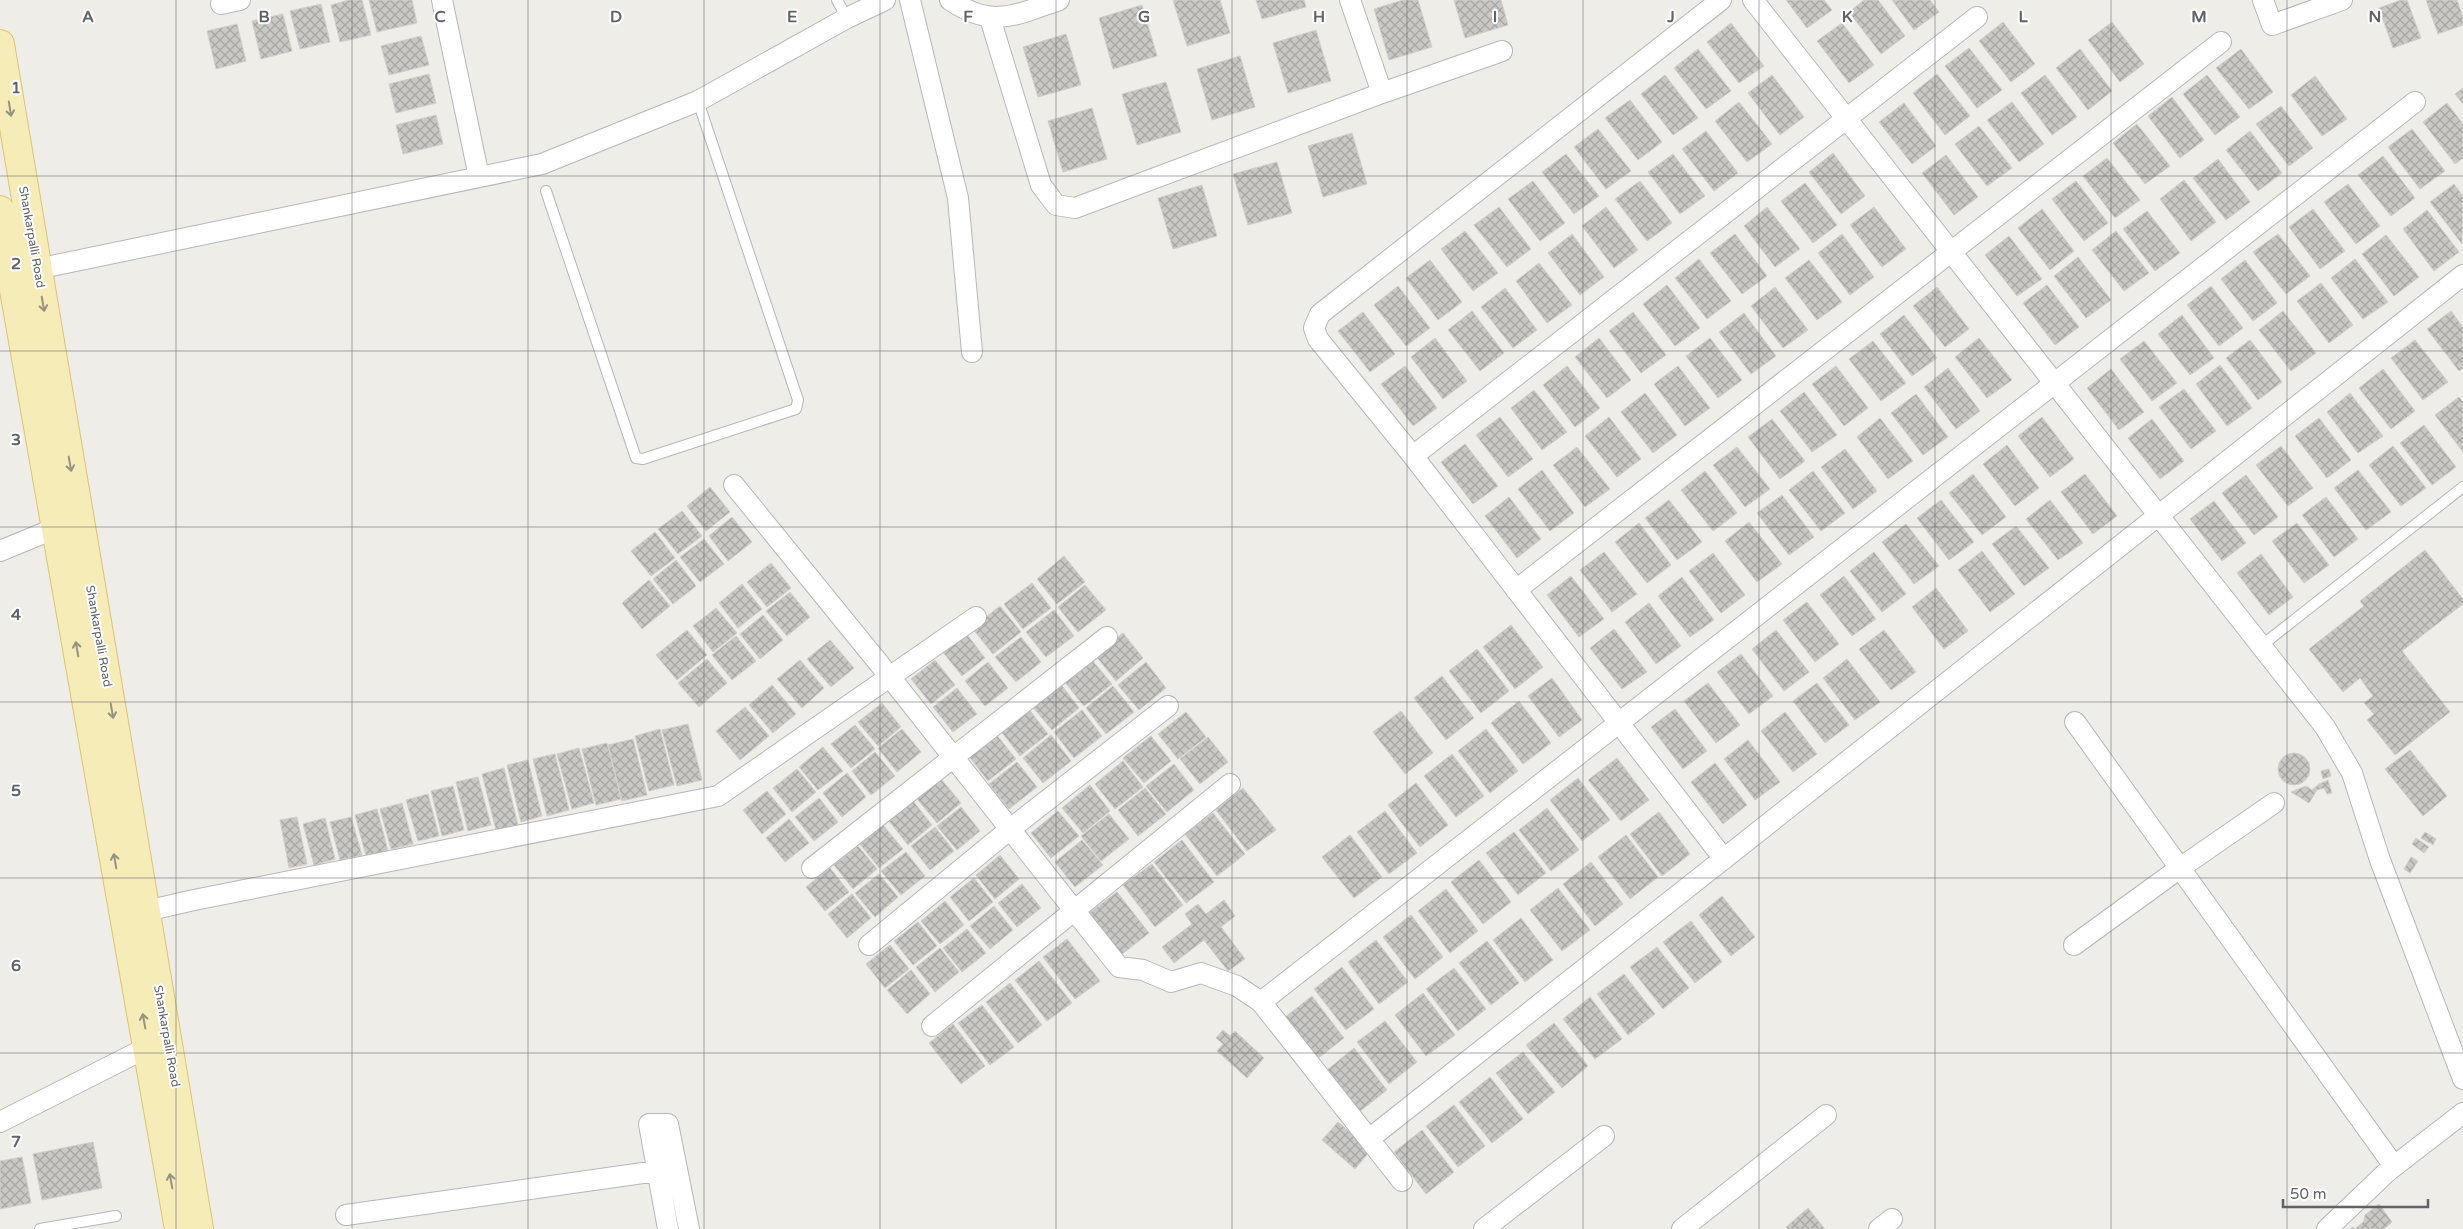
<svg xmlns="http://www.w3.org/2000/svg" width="2463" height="1229" font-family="'Varela Round',sans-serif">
<defs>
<pattern id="building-cross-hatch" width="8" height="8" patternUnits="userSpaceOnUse" patternTransform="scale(1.25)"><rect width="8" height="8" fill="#cac8c4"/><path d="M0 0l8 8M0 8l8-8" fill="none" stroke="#a7a6a3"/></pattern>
</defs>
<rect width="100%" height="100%" fill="#efede8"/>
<path fill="url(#building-cross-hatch)" stroke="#d3cfc7" d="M349,0H362L371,35L340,42L331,5Z
M369,0H412L417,23L377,32Z
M1173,0H1220L1230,33L1187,46Z
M1256,0H1304L1306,7L1262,19Z
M1403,0H1418L1432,47L1389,60L1374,9Z
M1454,0H1501L1508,25L1465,38Z
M1786,0H1824L1832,10L1807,28Z
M1864,0H1878L1905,36L1881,54L1849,12Z
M1892,0H1930L1939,12L1914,30Z
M2401,0H2407L2421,38L2393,48L2379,8Z
M2426,0H2457L2463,17V25L2438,34Z
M321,4L330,42L300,49L290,11Z
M1142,5L1157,56L1113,69L1099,18Z
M283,14L292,51L261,59L252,21Z
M2003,22L2035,64L2011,82L1979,41Z
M2112,22L2144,64L2120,82L2088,40Z
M1731,23L1764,66L1739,83L1707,42Z
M1842,23L1874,65L1849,83L1817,41Z
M237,24L246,61L216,69L207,31Z
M1316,30L1331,81L1288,93L1273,43Z
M1066,34L1081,85L1038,97L1023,47Z
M421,36L429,65L389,75L381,46Z
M1969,48L2002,90L1977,108L1945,66Z
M1698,49L1731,91L1706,109L1674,68Z
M2080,49L2112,91L2088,110L2056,68Z
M2241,49L2273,92L2249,109L2216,68Z
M1240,56L1255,107L1212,120L1197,69Z
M429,74L436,103L396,113L389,84Z
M1937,74L1970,116L1945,135L1913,93Z
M1665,75L1698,118L1673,135L1641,94Z
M1772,75L1804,117L1780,135L1748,93Z
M2045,75L2077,117L2052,135L2021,93Z
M2207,75L2240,117L2215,135L2183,94Z
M2315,76L2347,119L2322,136L2291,95Z
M1166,82L1181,132L1137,145L1122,94Z
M2463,88V104L2455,94Z
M2172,97L2204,140L2180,158L2148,116Z
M1630,100L1662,142L1638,160L1605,118Z
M1739,102L1772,144L1747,162L1715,121Z
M2012,102L2044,144L2019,162L1987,120Z
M1904,103L1936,146L1912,164L1879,122Z
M2447,103L2463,124V158L2455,164L2423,122Z
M2281,106L2313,148L2289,166L2256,124Z
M1092,108L1107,159L1063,172L1048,121Z
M436,115L443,144L403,154L396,125Z
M2137,124L2170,166L2145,184L2113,143Z
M1979,126L2012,168L1987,186L1955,144Z
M1598,129L1631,171L1606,189L1574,147Z
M2412,129L2445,171L2420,189L2388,147Z
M1706,131L1738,173L1714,191L1682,149Z
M2250,131L2282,173L2258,191L2226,150Z
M1352,133L1367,184L1323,197L1308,146Z
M1833,153L1865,196L1841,214L1809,172Z
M1566,154L1599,196L1574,214L1542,172Z
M1673,154L1705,196L1680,214L1648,172Z
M1946,155L1978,197L1954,215L1922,173Z
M2383,156L2415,198L2391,216L2358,175Z
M2107,158L2140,200L2115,218L2083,176Z
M2218,159L2250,202L2226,220L2193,178Z
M1277,162L1292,213L1248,225L1233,174Z
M2184,180L2216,222L2191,241L2160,199Z
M1533,181L1565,223L1540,241L1508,199Z
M1640,181L1672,223L1647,241L1615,199Z
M2076,181L2108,223L2084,241L2052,199Z
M1805,183L1837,225L1813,243L1781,201Z
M2348,184L2380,226L2356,244L2324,202Z
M2454,184L2463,196L2462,244L2430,202Z
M1202,185L1217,236L1173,249L1158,198Z
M1499,207L1531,249L1507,267L1474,225Z
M1606,207L1638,250L1614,268L1582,226Z
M1767,207L1800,249L1775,267L1744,226Z
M1874,207L1906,249L1882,267L1850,225Z
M2042,209L2074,251L2050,270L2018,228Z
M2313,209L2345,251L2320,269L2289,227Z
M2427,210L2459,252L2434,271L2403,229Z
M2147,211L2180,253L2155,271L2123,229Z
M1465,231L1498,273L1473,291L1441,249Z
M2116,231L2149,273L2124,291L2092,250Z
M1572,234L1604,277L1580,295L1548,253Z
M1735,234L1767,276L1742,294L1710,253Z
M1842,234L1874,277L1850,295L1818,253Z
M2278,234L2310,276L2286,294L2253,252Z
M2386,235L2419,277L2394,296L2362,254Z
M2009,236L2042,279L2017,296L1985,255Z
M2078,257L2111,300L2086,318L2054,276Z
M1699,259L1731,301L1707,319L1675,278Z
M2355,259L2388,302L2363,319L2331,278Z
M1430,260L1462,302L1438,320L1406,278Z
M1809,260L1842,302L1817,320L1785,278Z
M2245,260L2277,303L2253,321L2221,279Z
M1539,263L1572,305L1547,323L1516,281Z
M2321,283L2353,325L2329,343L2297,301Z
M1667,285L1700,328L1675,346L1643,304Z
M2047,285L2079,327L2055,345L2023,303Z
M1398,286L1430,328L1406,346L1374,305Z
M2211,286L2243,328L2219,346L2187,305Z
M1775,287L1808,330L1783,348L1751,306Z
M1937,287L1969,329L1945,347L1913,306Z
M1505,288L1537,330L1513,348L1481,307Z
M1472,311L1504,353L1480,371L1448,330Z
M2283,311L2316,353L2291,371L2259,330Z
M2451,311L2463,327V368L2459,371L2427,329Z
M1363,312L1395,354L1370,372L1338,331Z
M1633,312L1666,355L1641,373L1609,331Z
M1744,313L1776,356L1751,374L1719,332Z
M1904,315L1937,358L1912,376L1880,334Z
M2182,315L2214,358L2190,375L2158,334Z
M1435,338L1467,381L1443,399L1411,357Z
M1599,338L1631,380L1607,398L1575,357Z
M1710,338L1742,380L1718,398L1686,356Z
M1979,338L2012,380L1987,398L1955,357Z
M2250,340L2282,382L2258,400L2226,358Z
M2415,340L2448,382L2423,400L2391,358Z
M1873,341L1906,383L1881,401L1849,359Z
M2144,341L2177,383L2152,401L2120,359Z
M2220,365L2252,408L2227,426L2196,384Z
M1405,366L1437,408L1413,426L1381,384Z
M1567,366L1600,408L1575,427L1543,385Z
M1678,366L1710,408L1685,426L1654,384Z
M1836,366L1868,408L1844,426L1812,384Z
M1948,368L1980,411L1956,429L1924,387Z
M2111,369L2144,412L2119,430L2087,388Z
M2383,369L2415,411L2391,429L2359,388Z
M2184,389L2216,431L2191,449L2159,407Z
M1534,390L1567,432L1542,450L1511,408Z
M1804,392L1837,435L1812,452L1780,411Z
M1645,393L1677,435L1653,453L1621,412Z
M2350,393L2383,436L2358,453L2327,412Z
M1916,394L1948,437L1923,455L1891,413Z
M2459,397L2463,402V452L2435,415Z
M1500,417L1533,459L1508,477L1476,435Z
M1609,417L1641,459L1617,477L1585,436Z
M2042,417L2074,459L2050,477L2018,436Z
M1880,418L1913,461L1888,479L1857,437Z
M2319,418L2351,460L2327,478L2295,436Z
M1772,419L1805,461L1780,479L1748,437Z
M2152,419L2184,461L2160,479L2128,438Z
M2424,425L2456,467L2432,485L2400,443Z
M1465,444L1498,486L1473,504L1441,462Z
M2007,445L2039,488L2015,506L1983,464Z
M2281,446L2313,488L2288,506L2256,465Z
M2393,446L2426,488L2401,506L2369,465Z
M1577,447L1610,489L1585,507L1553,465Z
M1737,447L1770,489L1745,507L1713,465Z
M1845,449L1877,491L1853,509L1821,467Z
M1542,470L1574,513L1550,531L1518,489Z
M2358,470L2391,512L2366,530L2334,488Z
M1705,471L1737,513L1713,531L1681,490Z
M1813,471L1845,513L1821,531L1789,490Z
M1973,474L2006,517L1982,535L1949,493Z
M2085,474L2117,516L2093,534L2061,492Z
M2246,475L2278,517L2254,535L2222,493Z
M710,487L730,512L706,531L687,506Z
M1782,495L1814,537L1789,555L1757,513Z
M1509,497L1541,539L1517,558L1485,516Z
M2326,497L2358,539L2334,557L2302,515Z
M1669,500L1702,542L1677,560L1645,518Z
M1941,500L1974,542L1949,560L1917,518Z
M2050,500L2083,543L2058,560L2026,519Z
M2214,501L2246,543L2222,561L2190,519Z
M682,511L702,536L678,554L658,529Z
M732,517L752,542L728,561L709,536Z
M1749,522L1782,564L1757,582L1725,541Z
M1639,523L1671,565L1647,583L1615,542Z
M2297,523L2329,565L2304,583L2272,541Z
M1906,524L1939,566L1914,584L1882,542Z
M2016,526L2049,568L2024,586L1992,544Z
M655,532L675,558L651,576L631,551Z
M704,539L724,564L700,582L680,557Z
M2425,550L2463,599V604L2402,651L2450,712L2395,755L2367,720L2374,714L2364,703L2373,696L2360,678L2343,692L2309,649L2364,606L2360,601Z
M1982,551L2015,594L1990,612L1958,570Z
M1604,552L1637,594L1612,612L1580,570Z
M1874,552L1906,594L1882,612L1850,571Z
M1713,553L1745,595L1721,613L1689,571Z
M2261,554L2293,597L2269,615L2237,573Z
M1064,556L1085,582L1057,604L1037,579Z
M676,560L696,586L673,604L653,579Z
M771,563L791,588L767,607L747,582Z
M1571,576L1604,619L1579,637L1547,595Z
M1844,576L1876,619L1852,636L1820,595Z
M1682,577L1714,620L1690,637L1658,596Z
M649,580L670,606L642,629L622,603Z
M1032,583L1051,608L1023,629L1004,604Z
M742,584L762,609L738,628L719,603Z
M1085,585L1106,610L1078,632L1058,607Z
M1936,588L1968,631L1944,649L1912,607Z
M790,592L810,617L787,636L766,611Z
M1807,602L1839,644L1815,662L1783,620Z
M1649,603L1681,646L1656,664L1625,622Z
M1000,606L1021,632L993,654L972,628Z
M716,608L737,633L713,652L693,626Z
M1054,610L1074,636L1046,657L1026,632Z
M763,615L783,640L760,659L740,634Z
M1511,625L1543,667L1515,689L1483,647Z
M1614,629L1647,672L1622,689L1590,648Z
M687,630L707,655L677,680L656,655Z
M1776,630L1809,672L1784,691L1752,649Z
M1884,630L1916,672L1891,690L1859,649Z
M965,632L985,658L962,676L942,651Z
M1123,633L1143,658L1116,681L1095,655Z
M736,636L756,661L732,680L712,655Z
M1021,637L1041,662L1016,682L995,657Z
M830,640L854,668L831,687L807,659Z
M1477,649L1509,691L1481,713L1449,671Z
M1741,654L1773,696L1749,714L1717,672Z
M707,659L727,683L699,707L678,683Z
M1091,659L1112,684L1084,706L1064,681Z
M1847,659L1880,702L1855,720L1823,678Z
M800,660L824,688L802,708L777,679Z
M935,660L955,685L931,704L911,679Z
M988,662L1008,688L985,706L965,681Z
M1146,662L1166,688L1139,710L1118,685Z
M1442,676L1474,718L1446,740L1414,698Z
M1552,678L1582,720L1559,737L1528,696Z
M1059,682L1079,708L1052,730L1031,705Z
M1708,683L1740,725L1716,743L1684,701Z
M1817,683L1849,725L1825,743L1793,701Z
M772,685L796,714L773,733L749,705Z
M1113,686L1134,712L1106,734L1086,708Z
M957,688L977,714L953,732L933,707Z
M1519,701L1551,743L1523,764L1491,723Z
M882,703L901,727L878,746L858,722Z
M745,707L769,736L740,760L716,731Z
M1028,708L1048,734L1020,756L1000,730Z
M1675,709L1707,751L1683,769L1651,727Z
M1082,710L1102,736L1074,758L1054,732Z
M1401,711L1433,753L1405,774L1373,732Z
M1186,712L1206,737L1178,759L1158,734Z
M1785,712L1817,754L1793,772L1761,731Z
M688,724L702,780L677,786L662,730Z
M855,725L875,749L851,768L831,744Z
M660,729L674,785L649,791L635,736Z
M902,729L921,752L897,772L878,748Z
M1486,729L1518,771L1490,793L1458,751Z
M995,733L1016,759L988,781L968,755Z
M1051,735L1071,761L1043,783L1023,758Z
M1151,736L1171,761L1144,783L1123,758Z
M1208,737L1228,762L1200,784L1180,759Z
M633,739L647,795L622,801L608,745Z
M1748,740L1780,782L1755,800L1724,759Z
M607,743L621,799L596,805L582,749Z
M823,747L843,771L818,790L799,767Z
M579,748L594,803L572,809L557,754Z
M2410,750L2447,796L2423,816L2385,769Z
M875,752L895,776L871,795L852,771Z
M2278 769a16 16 0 1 1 32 0a16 16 0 1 1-32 0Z
M555,754L569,810L547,816L533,759Z
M1452,754L1484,796L1456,817L1424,776Z
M1617,758L1649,800L1621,821L1588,780Z
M528,760L542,816L521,822L507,765Z
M1123,761L1143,787L1115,809L1095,784Z
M1017,762L1037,787L1009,809L989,784Z
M1715,763L1747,805L1723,824L1691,782Z
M1174,764L1194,790L1167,812L1146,786Z
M504,768L518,825L496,830L482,774Z
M797,769L816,792L792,812L773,788Z
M2329,769L2331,776L2323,779L2321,771Z
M847,773L866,797L842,817L823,793Z
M478,777L491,825L468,831L456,782Z
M1578,778L1610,820L1582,841L1550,800Z
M941,779L961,803L937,823L917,799Z
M2328,780L2332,793L2327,794L2324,788L2317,790L2309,803L2291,792L2306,786L2312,790L2319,784Z
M1416,783L1448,825L1420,847L1388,805Z
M1090,785L1110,811L1083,833L1062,808Z
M453,786L464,830L442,836L431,791Z
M1145,788L1166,814L1138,836L1118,810Z
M1243,788L1276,830L1247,851L1216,810Z
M767,791L786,814L762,834L743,810Z
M428,794L439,836L418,841L406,800Z
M819,798L838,822L814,841L795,817Z
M913,801L932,825L908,845L889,821Z
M402,803L413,844L391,849L380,809Z
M961,807L980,831L957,850L937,826Z
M1547,808L1579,850L1551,871L1519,830Z
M377,809L388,851L366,856L355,815Z
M1058,811L1079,836L1051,858L1031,833Z
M1385,811L1417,853L1389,874L1357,832Z
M1659,812L1690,854L1662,876L1630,834Z
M1213,813L1245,854L1217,876L1185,834Z
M1109,814L1129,839L1101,861L1081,836Z
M297,817L307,864L289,868L280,820Z
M351,817L362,855L340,860L330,822Z
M325,818L335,859L314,865L303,824Z
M789,819L809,843L785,862L766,838Z
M883,825L903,849L879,868L860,844Z
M935,827L954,851L930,870L911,846Z
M1514,832L1546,873L1518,895L1486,853Z
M2425,832L2436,839L2433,845L2421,838Z
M1350,835L1382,877L1354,898L1322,857Z
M1626,835L1658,877L1630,899L1598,857Z
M2416,838L2429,847L2424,853L2412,844Z
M1082,840L1103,865L1075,887L1055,862Z
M1182,840L1214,882L1186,903L1154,862Z
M858,846L877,869L853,889L834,865Z
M906,852L925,876L901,895L881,871Z
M1000,855L1019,879L995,899L976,875Z
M2411,857L2418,861L2410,873L2404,869Z
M1479,860L1511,902L1483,924L1451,882Z
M1591,862L1623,904L1595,926L1563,884Z
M1152,864L1183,905L1155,927L1123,885Z
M830,868L849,892L825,911L806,887Z
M879,874L898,897L875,917L855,893Z
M974,878L993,902L969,921L950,897Z
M1022,884L1041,908L1017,927L998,903Z
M1558,888L1590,930L1562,951L1530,910Z
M1446,889L1478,931L1450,953L1418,911Z
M1117,892L1149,933L1121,955L1089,913Z
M852,894L871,918L847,938L828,914Z
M1722,896L1755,937L1731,956L1699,915Z
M1224,900L1235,916L1221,927L1245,959L1228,971L1204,940L1174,963L1162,947L1192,924L1185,914L1198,904L1206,914Z
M945,901L964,925L940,944L921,921Z
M994,906L1013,930L990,949L970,926Z
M1411,915L1443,957L1415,979L1383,937Z
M1521,918L1553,960L1525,982L1493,940Z
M1691,921L1722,962L1695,983L1663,942Z
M918,922L937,946L913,965L894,941Z
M967,929L986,953L962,972L943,948Z
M1067,939L1100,981L1075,999L1043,957Z
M1376,940L1408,982L1379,1004L1348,962Z
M1487,941L1519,983L1491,1005L1459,963Z
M890,945L909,969L885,988L866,964Z
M1657,947L1689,988L1663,1009L1630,967Z
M940,948L959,972L935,992L916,967Z
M1039,961L1072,1003L1047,1021L1015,980Z
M1342,967L1374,1009L1346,1030L1314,989Z
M1454,968L1486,1009L1458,1031L1426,989Z
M911,970L930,994L907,1014L887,990Z
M1624,974L1655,1014L1628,1035L1597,994Z
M1010,983L1042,1025L1018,1043L986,1002Z
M1423,993L1455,1035L1426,1056L1395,1015Z
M1312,996L1344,1038L1316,1060L1284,1018Z
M1590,997L1622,1039L1595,1059L1563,1019Z
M982,1005L1014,1047L990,1065L958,1023Z
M1385,1021L1417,1062L1389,1084L1357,1042Z
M1554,1023L1588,1066L1562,1088L1526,1045Z
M953,1024L985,1066L961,1084L929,1043Z
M1223,1030L1230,1036L1235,1031L1264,1058L1247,1078L1217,1051L1223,1044L1216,1038Z
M1354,1048L1387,1090L1359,1112L1327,1070Z
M1523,1052L1555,1092L1528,1114L1496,1073Z
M1490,1077L1523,1119L1492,1143L1459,1102Z
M1454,1105L1485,1146L1458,1167L1426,1126Z
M1338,1122L1371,1150L1355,1169L1322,1140Z
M1422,1130L1454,1172L1426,1194L1394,1152Z
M93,1142L102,1188L42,1200L33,1154Z
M22,1157L31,1203L0,1209V1161Z
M2379,1204L2392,1222L2384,1229H2350L2353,1227L2355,1229L2364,1221L2365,1215Z
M1808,1208L1825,1229H1788L1786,1227Z"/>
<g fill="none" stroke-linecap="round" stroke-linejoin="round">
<defs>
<path id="lane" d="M837,0L847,18
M546,191L636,458L643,459L796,409L798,400L698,101
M2261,646L2463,487
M40,1229L116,1216"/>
<path id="street" d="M442,0L479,177
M910,0L958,198L972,352
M950,0C992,29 1016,15 1059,0
M1721,0L1320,314L1314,328L1318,339L1413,456L1724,859
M1753,0L2325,727L2352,773L2380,860L2463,1079
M2263,0L2272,25L2342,0
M221,4L240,0
M990,18L1041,185L1056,205L1075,208L1382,93L1350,0
M1382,93L1502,51
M37,269L542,164L698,101L847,18L885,0
M1413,456L1977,17
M734,485L890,677L1119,967L1143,970L1171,982L1201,973L1237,986L1261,1002L1402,1181
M0,551L56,528
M1516,590L2221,42
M2075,722L2394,1166
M812,868L1107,637
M146,911L194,900L718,796L976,617
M869,945L1009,830L1168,706
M2074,945L2180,868L2274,803
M1261,1002L2415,102
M932,1026L1230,784
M0,1122L148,1047
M1369,1139L2463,275
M346,1215L657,1171
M668,1229L649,1124H668L689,1229
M1484,1229L1604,1136
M1682,1229L1826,1115
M1879,1229L1892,1219
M2327,1229L2388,1171L2463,1113"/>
<path id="primary" d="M0,44L199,1229
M0,210L179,1229"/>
</defs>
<use href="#lane" stroke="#b4b7ba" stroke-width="12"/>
<use href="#street" stroke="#b4b7ba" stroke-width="22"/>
<use href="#primary" stroke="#dfc270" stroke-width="30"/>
<use href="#lane" stroke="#fff" stroke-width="10"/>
<use href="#street" stroke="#fff" stroke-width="20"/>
<use href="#primary" stroke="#f5ecb7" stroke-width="28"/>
</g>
<defs><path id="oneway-shaft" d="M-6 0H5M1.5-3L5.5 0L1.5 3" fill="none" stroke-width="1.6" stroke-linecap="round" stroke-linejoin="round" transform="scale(1.25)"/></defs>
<g stroke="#949282">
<use href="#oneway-shaft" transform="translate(10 109) rotate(81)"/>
<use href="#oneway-shaft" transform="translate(43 304) rotate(80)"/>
<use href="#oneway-shaft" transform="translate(70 464) rotate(80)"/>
<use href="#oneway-shaft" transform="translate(77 649) rotate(-100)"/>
<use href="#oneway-shaft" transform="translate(112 711) rotate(80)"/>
<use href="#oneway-shaft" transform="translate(115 861) rotate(-100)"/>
<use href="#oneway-shaft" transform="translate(144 1021) rotate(-100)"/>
<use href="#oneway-shaft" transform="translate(171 1181) rotate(-100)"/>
</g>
<path fill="none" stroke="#5f6266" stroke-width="1" stroke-opacity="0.55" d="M176,0V1229M352,0V1229M528,0V1229M704,0V1229M880,0V1229M1056,0V1229M1232,0V1229M1407,0V1229M1583,0V1229M1759,0V1229M1935,0V1229M2111,0V1229M2287,0V1229M0,176H2463M0,351H2463M0,527H2463M0,702H2463M0,878H2463M0,1053H2463"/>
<g text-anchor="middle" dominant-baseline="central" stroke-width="4" stroke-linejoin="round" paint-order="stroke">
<g font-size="12" fill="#5f6266" stroke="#fff">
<text transform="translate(32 237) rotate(80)">Shankarpalli Road</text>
<text transform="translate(99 636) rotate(80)">Shankarpalli Road</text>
<text transform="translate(167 1036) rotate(80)">Shankarpalli Road</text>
</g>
</g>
<g font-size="16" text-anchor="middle" font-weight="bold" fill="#5f6266" stroke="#fff" stroke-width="4" stroke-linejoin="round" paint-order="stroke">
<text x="88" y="22">A</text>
<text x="264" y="22">B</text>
<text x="440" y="22">C</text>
<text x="616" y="22">D</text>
<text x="792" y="22">E</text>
<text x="968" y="22">F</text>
<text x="1144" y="22">G</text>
<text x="1319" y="22">H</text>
<text x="1495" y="22">I</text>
<text x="1671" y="22">J</text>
<text x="1847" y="22">K</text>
<text x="2023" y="22">L</text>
<text x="2199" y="22">M</text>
<text x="2375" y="22">N</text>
<text x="16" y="93">1</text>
<text x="16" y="269">2</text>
<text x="16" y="445">3</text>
<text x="16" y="620">4</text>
<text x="16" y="796">5</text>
<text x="16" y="971">6</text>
<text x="16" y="1147">7</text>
</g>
<path d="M2283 1199v8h145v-8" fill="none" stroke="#5f6266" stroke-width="2.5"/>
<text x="2290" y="1199" font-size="15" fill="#5f6266" stroke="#ffffff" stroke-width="4" paint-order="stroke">50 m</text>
</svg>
